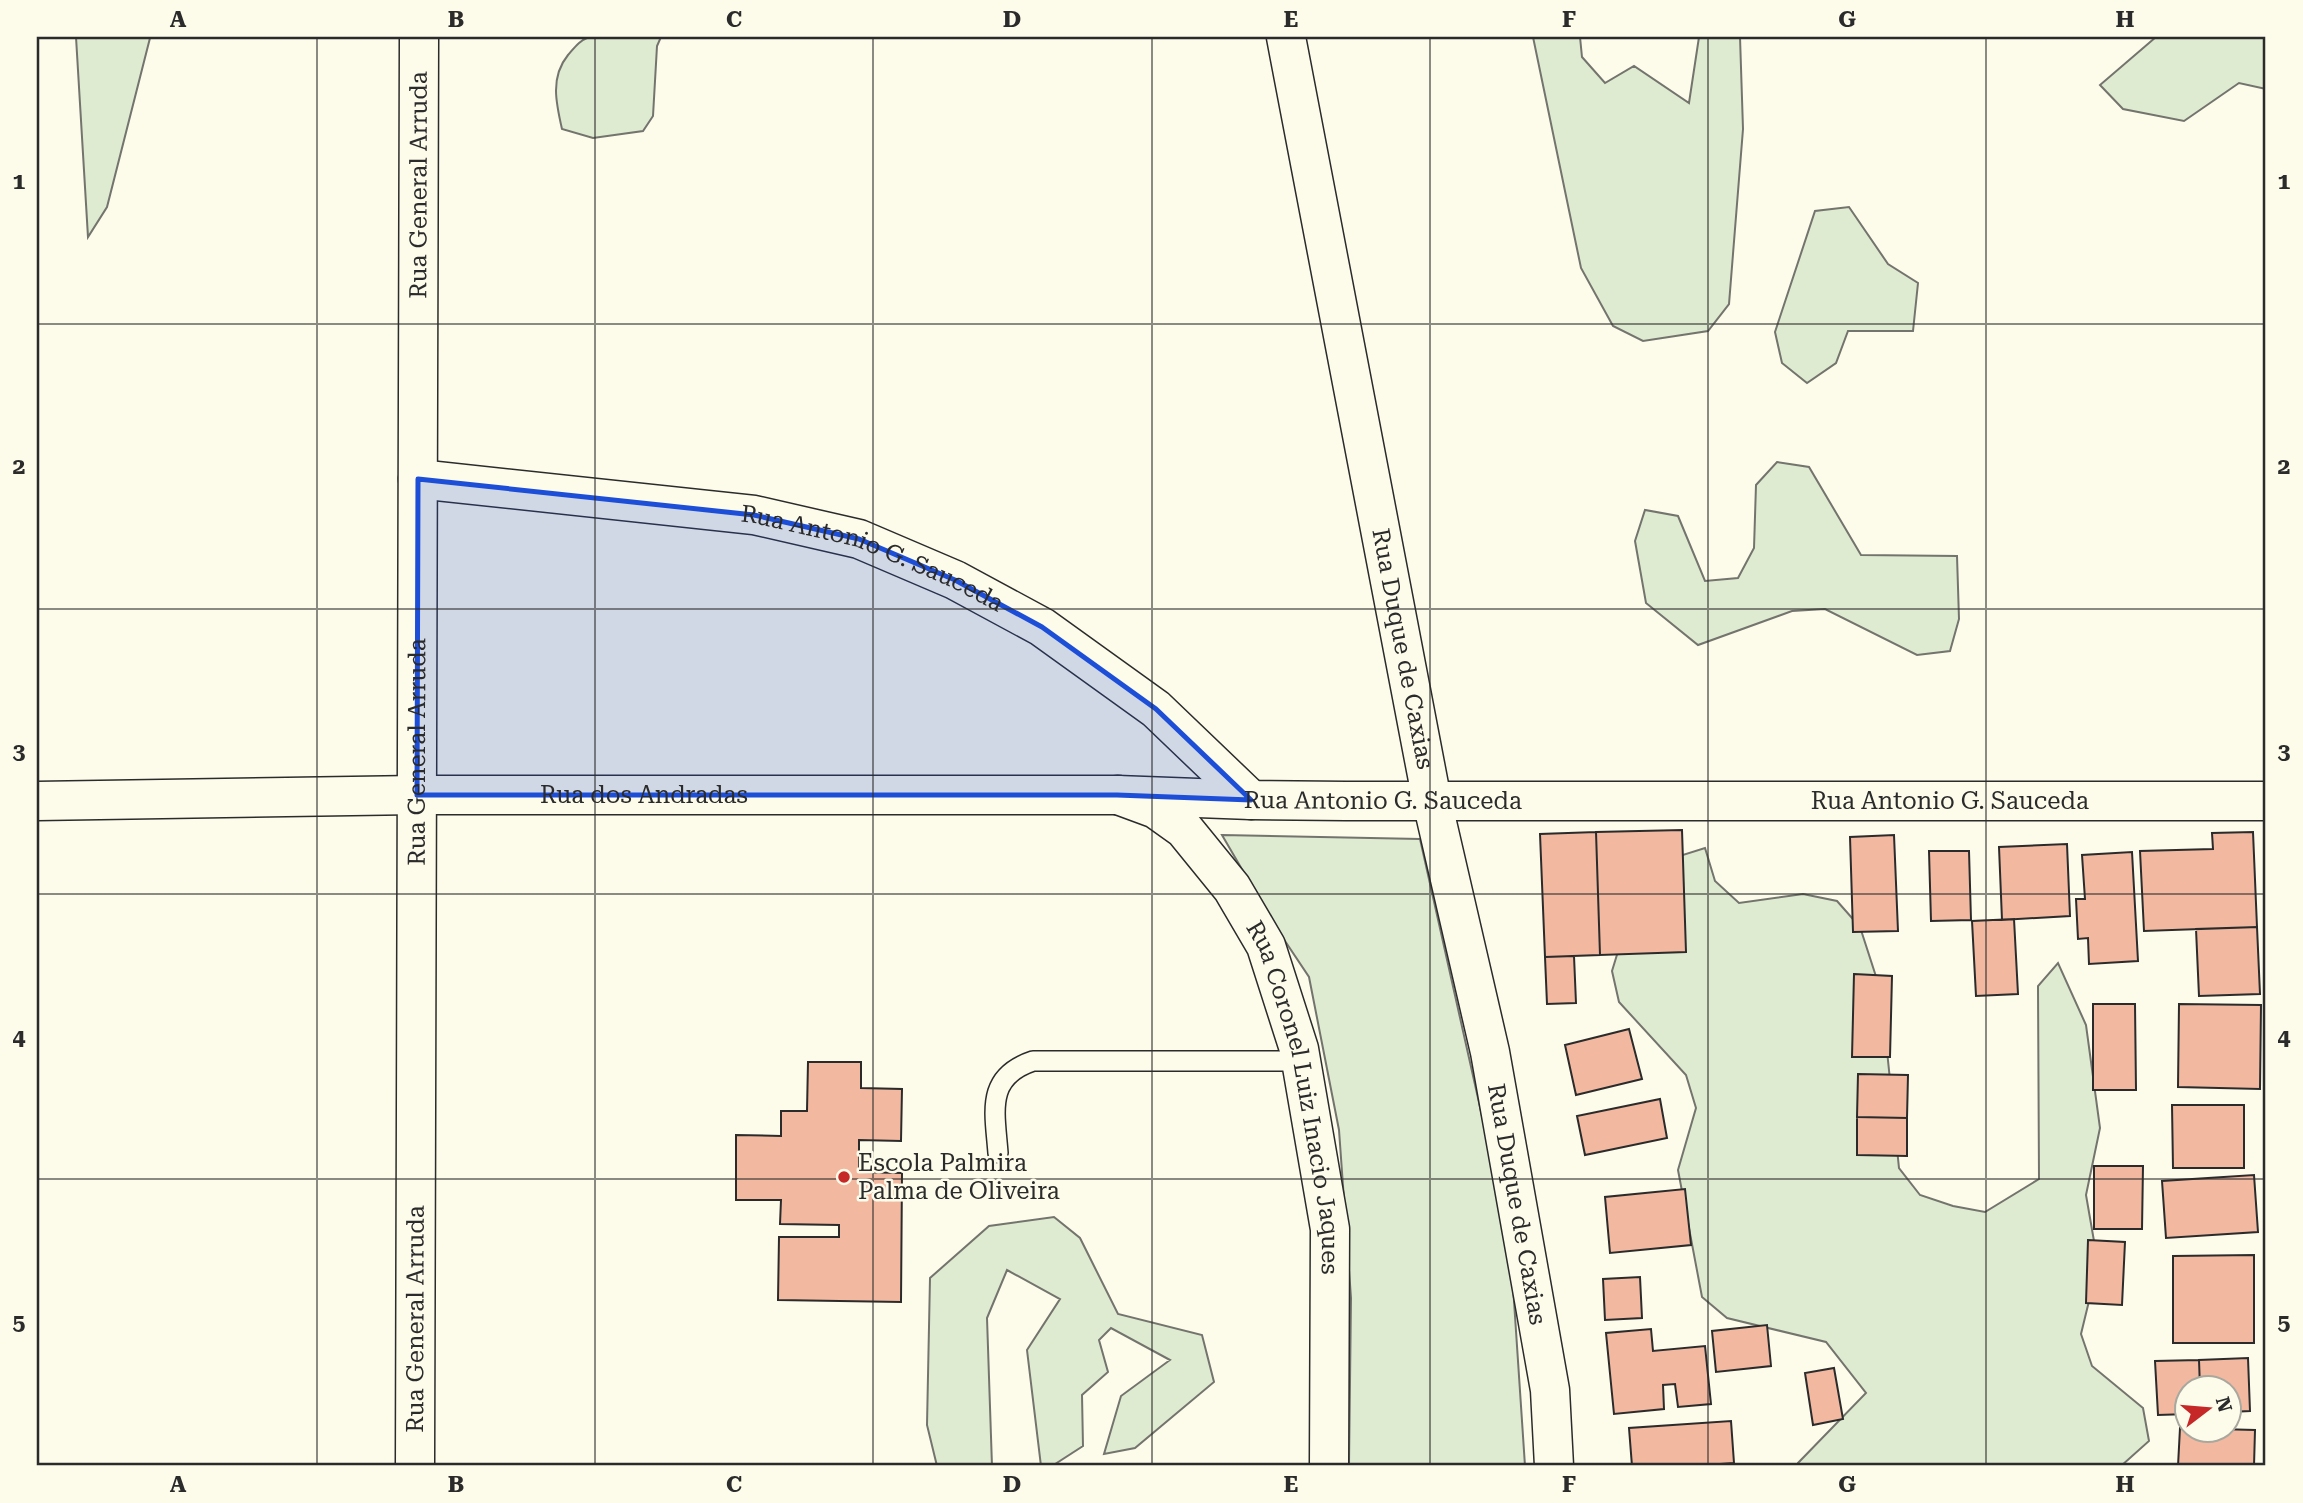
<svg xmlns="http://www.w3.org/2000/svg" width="2303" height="1503" font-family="'Roboto Serif',serif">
<rect width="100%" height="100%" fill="#fdfbea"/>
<path fill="#deebd1" stroke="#74746e" stroke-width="2" d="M76,37H169L150,38L107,207L88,237Z
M589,37H661L657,46L653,116L643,131L593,138L562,129C556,103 550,77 568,55C575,47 579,41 589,37Z
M1533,37H1580L1582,57L1605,83L1634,66L1689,103L1699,37H1740L1743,129L1729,304L1708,331L1643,341L1613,326L1581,268Z
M2156,37H2266V89L2239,83L2184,121L2123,109L2100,85Z
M1849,207L1888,264L1918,283L1913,331H1848L1836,363L1807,383L1782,363L1775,332L1815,211Z
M1777,462L1809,467L1861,555L1957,556L1959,619L1950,651L1917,655L1825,609L1792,611L1698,645L1646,603L1635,541L1645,510L1678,516L1705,581L1738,578L1754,548L1756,485Z
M1222,835L1420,839L1510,1241L1525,1466H1349L1351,1298L1339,1130L1309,977L1275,926Z
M1705,848L1715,881L1739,903L1803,894L1837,901L1860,927L1881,992L1899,1168L1920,1195L1953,1206L1985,1212L2039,1179L2038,986L2058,963L2086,1025L2100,1128L2086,1195L2098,1264L2081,1334L2092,1366L2143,1408L2149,1441L2121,1466H1798V1463L1866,1393L1826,1342L1727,1318L1702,1297L1678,1170L1696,1108L1686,1075L1619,1002L1612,971L1631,909L1673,858Z
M1054,1217L1080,1238L1118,1314L1202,1335L1214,1382L1135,1448L1104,1454L1121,1396L1170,1360L1111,1328L1099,1340L1108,1372L1082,1395L1083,1446L1052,1466H1041L1027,1350L1060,1299L1007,1270L987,1318L992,1466H937L927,1425L930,1278L989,1226Z"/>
<path fill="#f2b8a0" stroke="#2b2b2b" stroke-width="2" d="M1682,830L1686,952L1600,955L1596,832Z
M1596,832L1600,955L1545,957L1540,834Z
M2253,832L2257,927L2144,931L2140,851L2213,849L2212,833Z
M1894,835L1898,931L1853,932L1850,837Z
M2067,844L2070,916L2002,920L1999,847Z
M1929,851H1969L1971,920L1931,921Z
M2132,852L2138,961L2089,964L2088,938L2078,939L2076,899H2085L2082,855Z
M2014,919L2018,994L1976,996L1972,921Z
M2257,927L2260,994L2199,996L2196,929Z
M1574,956L1576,1003L1547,1004L1545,957Z
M1854,974L1892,976L1890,1057H1852Z
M2093,1004H2135L2136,1090H2093Z
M2179,1004L2261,1005L2260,1089L2178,1087Z
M1629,1029L1642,1079L1576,1095L1565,1045Z
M808,1062H861V1088L902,1089L901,1141L859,1140V1172L902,1173L901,1302L778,1300L779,1237H839V1225L780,1224L781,1200H736V1135L781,1136V1111H807Z
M1858,1074L1908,1075L1907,1118L1857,1117Z
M1660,1099L1667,1138L1585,1155L1577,1116Z
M2172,1105H2244V1168H2173Z
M1857,1117L1907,1118V1156L1857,1155Z
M2094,1166H2143L2142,1229H2094Z
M2254,1175L2258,1232L2166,1238L2162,1181Z
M1685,1189L1691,1245L1610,1253L1605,1197Z
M2088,1240L2125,1242L2122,1305L2086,1303Z
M2254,1255V1343H2173V1256Z
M1640,1277L1642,1318L1605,1320L1603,1279Z
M1767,1325L1771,1366L1716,1372L1712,1331Z
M1651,1329L1653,1351L1705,1346L1711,1404L1678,1407L1675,1384L1663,1385L1664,1409L1614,1414L1606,1333Z
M2248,1358L2250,1411L2230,1412V1388H2200L2199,1360Z
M2199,1360L2200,1388H2188V1414L2158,1415L2155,1361Z
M1834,1368L1843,1419L1813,1425L1805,1373Z
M1731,1421L1734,1463L1692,1466H1632L1629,1428Z
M2180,1428L2255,1430L2254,1466H2178Z"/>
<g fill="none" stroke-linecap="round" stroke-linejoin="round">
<defs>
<path id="service" d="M998,1153C995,1112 985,1077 1033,1061H1301"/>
<g id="minor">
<path id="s1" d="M1286,37L1432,801L1490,1052L1550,1390L1554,1466"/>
<path id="s2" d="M418,479L754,515L859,539L955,580L1042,627L1156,709L1251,800"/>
<path id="s3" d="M1118,795L1156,809L1184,829L1232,888L1266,946L1299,1049L1330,1229L1329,1466"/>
</g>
<g id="tertiary">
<path id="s4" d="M37,801L417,795H1117L1251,800L1346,801H2266"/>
<path id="s5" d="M415,1466L419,37"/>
</g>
</defs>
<use href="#service" stroke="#2b2b2b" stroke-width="22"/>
<use href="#minor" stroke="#2b2b2b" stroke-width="41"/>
<use href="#tertiary" stroke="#2b2b2b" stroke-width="41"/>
<use href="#service" stroke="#fdfbea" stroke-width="19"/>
<use href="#minor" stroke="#fdfbea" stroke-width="38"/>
<use href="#tertiary" stroke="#fdfbea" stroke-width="38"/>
</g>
<path fill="#1d4ed8" fill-opacity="0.2" stroke="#1d4ed8" stroke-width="5" stroke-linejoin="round" d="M418,479L754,515L859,539L955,580L1042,627L1156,709L1251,800L1117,795H417Z"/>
<path fill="none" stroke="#2b2b2b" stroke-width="2" stroke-opacity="0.55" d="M317,37V1466M595,37V1466M873,37V1466M1152,37V1466M1430,37V1466M1708,37V1466M1986,37V1466M37,324H2266M37,609H2266M37,894H2266M37,1179H2266"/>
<circle fill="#c62828" stroke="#fdfbea" stroke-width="2.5" cx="844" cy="1177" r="7"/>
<g text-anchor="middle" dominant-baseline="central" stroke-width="5" stroke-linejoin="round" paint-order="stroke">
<g font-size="24" fill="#2b2b2b" stroke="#fdfbea">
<text stroke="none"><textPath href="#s5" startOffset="1281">Rua General Arruda</textPath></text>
<text stroke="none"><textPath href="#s2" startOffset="464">Rua Antonio G. Sauceda</textPath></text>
<text stroke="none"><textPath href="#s1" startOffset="623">Rua Duque de Caxias</textPath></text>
<text stroke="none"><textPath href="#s5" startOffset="714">Rua General Arruda</textPath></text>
<text stroke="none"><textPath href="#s4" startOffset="1346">Rua Antonio G. Sauceda</textPath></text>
<text stroke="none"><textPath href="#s4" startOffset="607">Rua dos Andradas</textPath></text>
<text stroke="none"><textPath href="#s4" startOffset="1913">Rua Antonio G. Sauceda</textPath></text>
<text stroke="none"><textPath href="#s3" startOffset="373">Rua Coronel Luiz Inacio Jaques</textPath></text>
<text stroke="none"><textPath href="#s1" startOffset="1190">Rua Duque de Caxias</textPath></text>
<text stroke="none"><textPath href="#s5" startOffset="147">Rua General Arruda</textPath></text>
</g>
<g font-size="24" fill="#2b2b2b" stroke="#fdfbea" text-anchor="start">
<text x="858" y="1163">Escola Palmira<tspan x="858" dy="28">Palma de Oliveira</tspan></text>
</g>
</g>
<rect width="2303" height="1503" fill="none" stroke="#fdfbea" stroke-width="77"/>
<g transform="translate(2208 1409) rotate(74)"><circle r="33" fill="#fdfbea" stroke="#a9a89e" stroke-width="2"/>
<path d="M0-5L12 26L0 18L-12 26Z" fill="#c62828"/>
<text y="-10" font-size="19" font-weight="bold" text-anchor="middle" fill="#2b2b2b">N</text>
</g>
<rect x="38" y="38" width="2226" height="1426" fill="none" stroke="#2b2b2b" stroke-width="2.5"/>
<g font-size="23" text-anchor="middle" font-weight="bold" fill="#2b2b2b">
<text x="178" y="27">A</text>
<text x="456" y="27">B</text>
<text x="734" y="27">C</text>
<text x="1012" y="27">D</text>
<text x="1291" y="27">E</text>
<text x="1569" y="27">F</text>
<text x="1847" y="27">G</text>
<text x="2125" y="27">H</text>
<text x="19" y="189">1</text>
<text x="2284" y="189">1</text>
<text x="19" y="474">2</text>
<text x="2284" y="474">2</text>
<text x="19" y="759">3</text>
<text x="2284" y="759">3</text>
<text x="19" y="1045">4</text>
<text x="2284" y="1045">4</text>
<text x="19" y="1330">5</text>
<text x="2284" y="1330">5</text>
<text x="178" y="1492">A</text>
<text x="456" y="1492">B</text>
<text x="734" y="1492">C</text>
<text x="1012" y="1492">D</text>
<text x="1291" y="1492">E</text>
<text x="1569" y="1492">F</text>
<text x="1847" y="1492">G</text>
<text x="2125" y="1492">H</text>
</g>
</svg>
